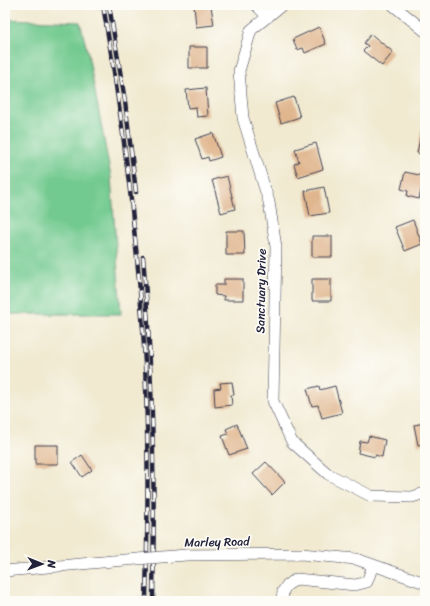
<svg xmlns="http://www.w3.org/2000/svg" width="430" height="606" font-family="Sriracha,sans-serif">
<rect width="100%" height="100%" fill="#fdfcf7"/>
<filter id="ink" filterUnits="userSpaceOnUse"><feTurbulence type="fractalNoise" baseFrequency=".025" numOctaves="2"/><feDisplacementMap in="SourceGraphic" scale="8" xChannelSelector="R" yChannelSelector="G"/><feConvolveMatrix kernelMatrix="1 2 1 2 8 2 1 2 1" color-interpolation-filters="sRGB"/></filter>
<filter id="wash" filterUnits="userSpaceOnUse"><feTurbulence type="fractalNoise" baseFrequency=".012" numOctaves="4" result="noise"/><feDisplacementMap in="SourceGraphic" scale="16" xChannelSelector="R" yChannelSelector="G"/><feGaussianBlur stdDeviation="0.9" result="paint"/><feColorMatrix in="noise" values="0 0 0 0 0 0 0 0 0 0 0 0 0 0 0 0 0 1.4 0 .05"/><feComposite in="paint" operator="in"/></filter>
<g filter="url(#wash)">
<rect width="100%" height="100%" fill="#f1ead1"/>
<path fill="#73ca90" stroke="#4a7666" d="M5,19L80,22L88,54L111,177L121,314H5Z"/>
<g id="blocks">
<path fill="#e0b68e" d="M194,5L211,6L214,25L196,27Z
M319,27L326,44L305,53L303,48L297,50L293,39Z
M371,34L393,52L382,66L363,51L368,46L364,43Z
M189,47H207V68H189Z
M206,88L208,116L197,117L196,107L188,108L186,90Z
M294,97L300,117L281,123L275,103Z
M422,129L425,130V155L417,153Z
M213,133L221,157L209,161L208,157L202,159L195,139Z
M316,143L323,169L298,177L294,164L299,162L295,149Z
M405,172L424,176L419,199L407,196L408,191L401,189Z
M227,176L235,209L221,213L212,180Z
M324,187L329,213L310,216L305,191Z
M413,220L422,244L405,251L395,227Z
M226,231H244L245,255H226Z
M312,236H332V257H312Z
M224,279H243V300H224V296L215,295V285H224Z
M312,279H331V301H312Z
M232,382L234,395H231L232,405L215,407L214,389L221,388L220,383Z
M319,386L320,390L335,386L342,413L322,418L318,405L312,406L307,389Z
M425,423V444L418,445L414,425Z
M237,424L247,449L229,455L222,436L228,434L226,429Z
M369,436L385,440L382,457L375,455V457L358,453L360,441L367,442Z
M35,445H58V464H35Z
M82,455L92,470L82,477L72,462Z
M266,462L285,482L272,495L253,474Z"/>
</g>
</g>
<g filter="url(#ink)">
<use href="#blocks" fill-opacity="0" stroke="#414052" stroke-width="1"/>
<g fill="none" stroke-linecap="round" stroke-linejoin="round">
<defs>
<path id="minor" d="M256,5L268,17
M282,5L251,30L239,71L243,118L269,202L276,247L273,401L292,442L328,474L371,496L412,497L425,493
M393,5L425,31
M186,555L301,554L356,559L425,583
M5,571L113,561
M282,601L283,591L287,585L297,579L355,585L367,582L373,565"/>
</defs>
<use href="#minor" stroke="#414052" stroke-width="12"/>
<use href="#minor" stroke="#fff" stroke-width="11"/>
<defs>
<path id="rail" d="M103,5C122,112 135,220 143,329C149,419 148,510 146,601
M109,5L125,101L136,192
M143,257C153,372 155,486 153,601"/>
</defs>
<use href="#rail" stroke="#22223b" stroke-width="4.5"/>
<use href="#rail" stroke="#fdfcf7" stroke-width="3" stroke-dasharray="9" stroke-linecap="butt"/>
<defs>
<path id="minor-bridge" d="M113,561L186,555"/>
</defs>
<use href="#minor-bridge" stroke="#414052" stroke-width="12" stroke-linecap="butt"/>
<use href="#minor-bridge" stroke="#fff" stroke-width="11"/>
</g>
</g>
<g text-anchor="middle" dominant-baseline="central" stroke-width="3.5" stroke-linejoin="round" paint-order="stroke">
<g font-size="12" fill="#22223b" stroke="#fdfcf7">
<text transform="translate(261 291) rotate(-89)">Sanctuary Drive</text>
<text transform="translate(217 542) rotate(-1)">Marley Road</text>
</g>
</g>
<rect width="430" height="606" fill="none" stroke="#fdfcf7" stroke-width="20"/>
<g transform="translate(42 564) rotate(91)" stroke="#fdfcf7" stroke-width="3" paint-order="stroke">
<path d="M0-3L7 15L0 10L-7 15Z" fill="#22223b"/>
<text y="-6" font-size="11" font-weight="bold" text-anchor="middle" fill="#22223b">N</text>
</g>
</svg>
